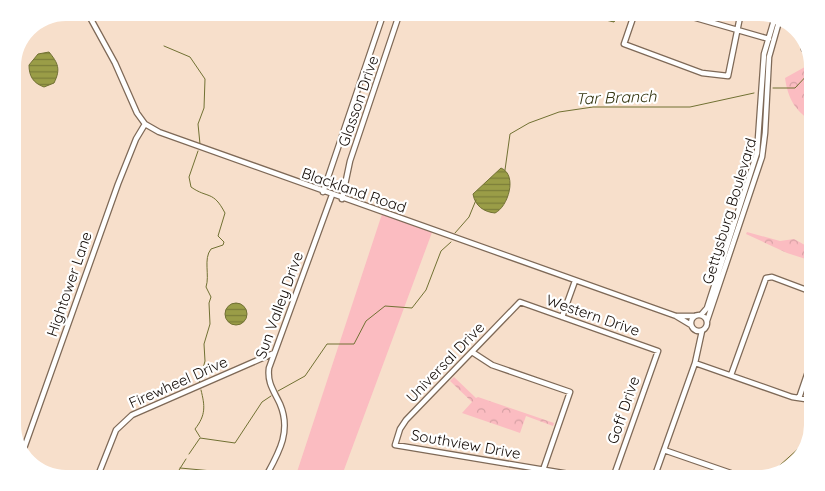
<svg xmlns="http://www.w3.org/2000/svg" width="825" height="491" font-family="Quicksand,sans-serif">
<defs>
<pattern id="forest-crowns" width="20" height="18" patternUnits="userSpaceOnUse" patternTransform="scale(1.25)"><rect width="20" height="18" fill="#fbbcc1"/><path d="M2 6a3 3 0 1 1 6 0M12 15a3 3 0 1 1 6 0" fill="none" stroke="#d6a0a4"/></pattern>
<pattern id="water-rules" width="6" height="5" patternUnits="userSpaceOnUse" patternTransform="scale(1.25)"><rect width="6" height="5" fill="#9a9d47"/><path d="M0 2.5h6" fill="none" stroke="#7c7e39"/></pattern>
</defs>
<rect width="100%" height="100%" fill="#f7dfcb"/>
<path fill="#fbbcc1" d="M452,13H479L476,21Z
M383,211L434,227L341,478H295Z"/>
<path fill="url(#forest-crowns)" d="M812,63V122C795,110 788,99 785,78Z
M747,232L780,241L794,239L812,249V261L787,253L746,234Z
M454,377L476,398L478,397L554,423L553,426L526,416L520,433L462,413L472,402L450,381Z"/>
<path fill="url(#water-rules)" stroke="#717133" d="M591,13V12L620,13L614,22L593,17Z
M49,52C58,63 61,69 54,83L44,87C33,83 29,76 29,65L38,54Z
M501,168C518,175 508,207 495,213C484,212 475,206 473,194Z
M225 314a11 11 0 1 1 22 0a11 11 0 1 1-22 0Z"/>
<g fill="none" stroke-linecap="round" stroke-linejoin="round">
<path stroke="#717133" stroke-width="1" d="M164,46L190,57L205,79L204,108L198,124L200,144
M773,88H795L812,70
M198,151L189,177L191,187C208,199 213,190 225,213L218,236L224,242L223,245L211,249C203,259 210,275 206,287L211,297L209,303L210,324L204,344L205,361L199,383
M505,170L510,134L529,123L559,112L593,107H690L754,93
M455,233L469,217L476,200
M278,391L305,376L327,344H354L366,321L385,306L412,308L426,290L441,251L451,242
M200,437L195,429C206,415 205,406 201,390
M189,454L200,438L235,443L262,402L271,396
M180,468L223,472L243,478
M768,476L809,439
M174,478L186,459"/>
<defs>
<path id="minor" d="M87,12L115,63L137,113L145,124L159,132L676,316L691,325
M538,12L548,15L555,12
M635,12L624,44L702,73L728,76L741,12
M675,12L769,39
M806,41L804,49L808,50
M323,192L384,12
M342,199L350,161L400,12
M691 323a8 8 0 1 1 16 0a8 8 0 1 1-16 0Z
M701,315L707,308L757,153L764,54L775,17
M677,316H694
M562,317L575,281
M707,321L762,157L765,133L769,57L780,18
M472,352L492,365L570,392L543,470
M695,363L792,397L812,400
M731,375L766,278L772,277L812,292
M799,398L812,360
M664,450L745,478
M22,454L118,184L136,139L145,124
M97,478L116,430L132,415L274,353
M265,478C278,454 292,432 280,404C274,391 267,383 269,368L332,195
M593,478L395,445L400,429L406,420L520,302L658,351L613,478
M654,478L695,363L702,331"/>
</defs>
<use href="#minor" stroke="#7e6957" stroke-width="7"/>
<use href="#minor" stroke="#fff" stroke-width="4.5"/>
</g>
<g text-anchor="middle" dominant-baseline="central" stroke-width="4.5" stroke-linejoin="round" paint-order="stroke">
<g font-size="15" fill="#120a05" stroke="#fff">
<text transform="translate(358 101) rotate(-71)">Glasson Drive</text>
<text transform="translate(354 190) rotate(19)">Blackland Road</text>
<text transform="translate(729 211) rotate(-73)">Gettysburg Boulevard</text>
<text transform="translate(69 284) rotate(-71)">Hightower Lane</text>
<text transform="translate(279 305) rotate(-70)">Sun Valley Drive</text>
<text transform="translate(593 315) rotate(19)">Western Drive</text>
<text transform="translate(445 362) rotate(-46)">Universal Drive</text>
<text transform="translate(178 382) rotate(-24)">Firewheel Drive</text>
<text transform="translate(623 410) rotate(-71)">Goff Drive</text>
<text transform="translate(466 444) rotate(10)">Southview Drive</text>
</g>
<g font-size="16" font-style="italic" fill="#32330e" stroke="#fff">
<text transform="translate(616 97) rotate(-2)">Tar Branch</text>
</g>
</g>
<path d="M0 0H825V491H0ZM66 21H759A45 45 0 0 1 804 66V425A45 45 0 0 1 759 470H66A45 45 0 0 1 21 425V66A45 45 0 0 1 66 21Z" fill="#fff" fill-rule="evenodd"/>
</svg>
